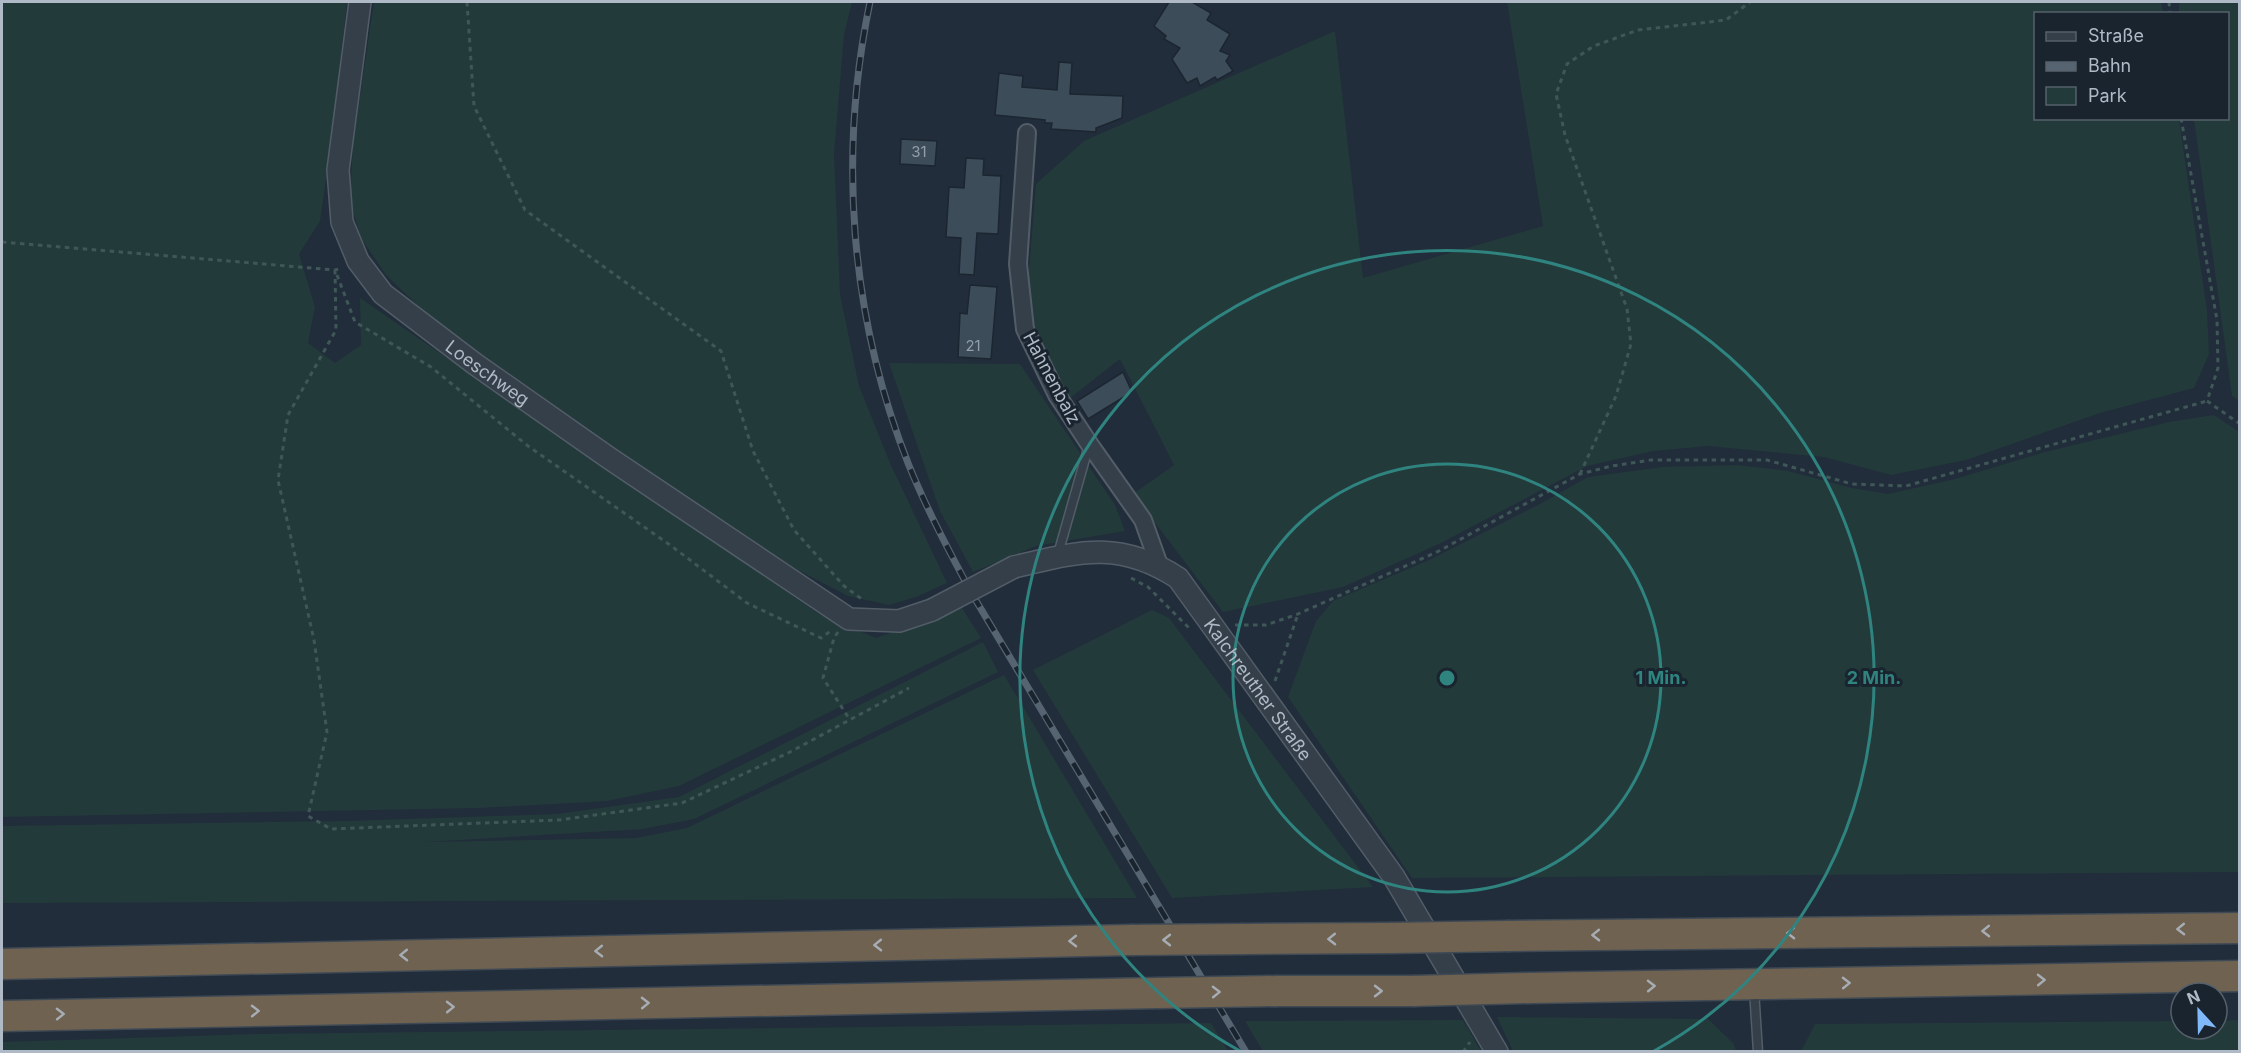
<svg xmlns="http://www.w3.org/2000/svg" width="2241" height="1053" font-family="Inter,sans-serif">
<rect width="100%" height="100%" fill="#212d3a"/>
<path fill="#233a3b" d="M2,2H347L331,146L320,221L299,254L315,307L308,343L335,363L361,345L360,298L819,614L876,638L962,608L981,638L679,786L607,801L479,808L2,817Z
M374,2H852L844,35L834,153L840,294L859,386L890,463L947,583L916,597L889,605L848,596L794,568L638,464L434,321L386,275L361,238L350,201L353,144Z
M1507,2H2161L2163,13L2036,14V118L2179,119L2207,311L2209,354L2194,388L2100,413L1966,460L1891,475L1824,457L1708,446L1653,451L1587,466L1441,543L1343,587L1223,612L1133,494L1174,465L1120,359L1070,398L1036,338L1027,294L1036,184L1084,141L1335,31L1363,278L1543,226Z
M2179,2H2239V401L2232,396L2194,119L2228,118V14L2179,13Z
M889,363L1020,364L1115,505L1125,531L1036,546L973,572L940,511Z
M2214,415L2239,432V872L1412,878L1288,697L1316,621L1333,601L1429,560L1538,505L1588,477L1662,467L1738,465L1788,471L1852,488L1888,494L1955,479L2045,452L2169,422Z
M1152,610L1169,618L1373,887L1172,898L1033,670Z
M983,642L998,672L694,819L643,829L425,842L636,838L687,828L1004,675L1137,898L2,903V826L346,821L557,814L679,797Z
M1497,1017L1708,1019L1734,1044L1736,1051H1513Z
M1463,1020L1481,1051H1263L1245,1021Z
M2239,1020V1051H1801L1815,1024L2181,1021V1029H2217V1021Z
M1211,1023L1228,1051H2V1042L257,1034Z"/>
<path fill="#3c4c59" stroke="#1c2631" stroke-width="1.5" d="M1169,2H1192L1211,13L1207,20L1230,34L1220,51L1230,55L1226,61L1233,71L1217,80L1215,77L1200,86L1197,78L1187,83L1172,59L1180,48L1164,39L1166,36L1154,26Z
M1059,62L1072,63L1070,94L1123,96L1122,118L1096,128V132L1051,129L1052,123H1045V120L995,115L999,73L1023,76L1022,87L1057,90Z
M901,139L937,141L935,166L900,164Z
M966,158L984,159L983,175L1001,176L998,234L977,233L974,275L959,274L961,238L946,237L949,187L964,188Z
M970,285L997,287L991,359L958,357L960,313L967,314Z
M1123,372L1132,392L1088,419L1077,401Z"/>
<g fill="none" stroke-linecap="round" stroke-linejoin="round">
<defs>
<path id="service" d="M1058,554L1089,445
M1754,989L1758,1052"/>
<path id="minor" d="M1027,133L1018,264L1025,329L1057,395L1090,445L1143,520L1159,565"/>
<g id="tertiary">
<path id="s1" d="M360,2L338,170L342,222L358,261L383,294L475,364L609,458L849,619L899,621L932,610"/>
<path id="s2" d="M1014,567C1078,552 1118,539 1178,578L1394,877L1497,1052"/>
</g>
<path id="motorway" d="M1510,936L2240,928
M1244,939L1390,938
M2,964L1131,940
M1530,988L2240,976
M1278,991H1413
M2,1016L1158,993"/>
</defs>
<use href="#service" stroke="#525d68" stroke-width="11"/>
<use href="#minor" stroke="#525d68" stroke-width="20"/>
<use href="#tertiary" stroke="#525d68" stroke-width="24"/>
<use href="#motorway" stroke="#3f4a55" stroke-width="33"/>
<path stroke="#405758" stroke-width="3" stroke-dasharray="4.5 4.5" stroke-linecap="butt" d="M467,2L474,106L525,210L721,351L753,451L794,530L844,586L863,600
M2169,2L2170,14
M2181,118L2217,320L2218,368L2207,401
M2,242L335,270L342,268
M335,270L336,330L288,415L278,480L314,640L327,732L308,816L331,829L559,820L682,803L790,752L909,688
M337,275L355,322L431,367L528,446L670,545L747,603L821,638L832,630
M2207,401L2240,424
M1580,474L1616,396L1631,344L1627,309L1565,135L1556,94L1567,64L1594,46L1638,30L1726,20L1750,2
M1131,578L1148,587L1189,628
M1235,625H1266L1298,614L1439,551L1580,474L1612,466L1651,460H1767L1852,484L1906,486L2207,401
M838,632L834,638L823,678L850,720
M1275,681L1298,614
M1463,1052L1470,1042"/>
<use href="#service" stroke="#343f4a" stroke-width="8"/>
<use href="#minor" stroke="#343f4a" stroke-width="16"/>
<use href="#tertiary" stroke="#343f4a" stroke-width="21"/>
<use href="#motorway" stroke="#706251" stroke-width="30"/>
<defs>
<path id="rail" d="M870,2C838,155 850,316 908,463C926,508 949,551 972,594L1246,1052"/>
</defs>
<use href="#rail" stroke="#566371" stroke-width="7"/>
<use href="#rail" stroke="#1a242f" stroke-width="4.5" stroke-dasharray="14" stroke-linecap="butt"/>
<defs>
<path id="tertiary-bridge" d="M932,610L1014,567"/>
<path id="motorway-bridge" d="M1390,938L1510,936
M1131,940L1244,939
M1413,991L1530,988
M1158,993L1278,991"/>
</defs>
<use href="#tertiary-bridge" stroke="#525d68" stroke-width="24" stroke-linecap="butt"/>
<use href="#motorway-bridge" stroke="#3f4a55" stroke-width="33" stroke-linecap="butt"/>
<use href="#tertiary-bridge" stroke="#343f4a" stroke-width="21"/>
<use href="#motorway-bridge" stroke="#706251" stroke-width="30"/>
</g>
<defs><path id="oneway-chevron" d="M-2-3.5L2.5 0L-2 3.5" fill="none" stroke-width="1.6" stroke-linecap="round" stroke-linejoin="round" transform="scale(1.5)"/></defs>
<g stroke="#a6adb4">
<use href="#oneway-chevron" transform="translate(2181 929) rotate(179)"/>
<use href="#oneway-chevron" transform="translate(1986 931) rotate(179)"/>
<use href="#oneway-chevron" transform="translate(1791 933) rotate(179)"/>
<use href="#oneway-chevron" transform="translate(1596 935) rotate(179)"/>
<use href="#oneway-chevron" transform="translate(1332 939) rotate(179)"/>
<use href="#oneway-chevron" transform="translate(1167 940) rotate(180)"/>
<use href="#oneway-chevron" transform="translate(1073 941) rotate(179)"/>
<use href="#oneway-chevron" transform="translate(878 945) rotate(179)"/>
<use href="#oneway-chevron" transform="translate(599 951) rotate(179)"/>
<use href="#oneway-chevron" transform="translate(404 955) rotate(179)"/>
<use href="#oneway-chevron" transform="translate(2041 980) rotate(-1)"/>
<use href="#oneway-chevron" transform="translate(1846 983) rotate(-1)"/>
<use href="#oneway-chevron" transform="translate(1651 986) rotate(-1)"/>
<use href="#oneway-chevron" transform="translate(1378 991)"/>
<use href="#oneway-chevron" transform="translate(1216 992) rotate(-1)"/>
<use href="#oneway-chevron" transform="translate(645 1003) rotate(-1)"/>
<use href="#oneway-chevron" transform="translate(450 1007) rotate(-1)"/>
<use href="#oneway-chevron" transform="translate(255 1011) rotate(-1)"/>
<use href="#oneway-chevron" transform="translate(60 1014) rotate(-1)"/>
</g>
<g fill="none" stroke="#2f8480" stroke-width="3">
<circle cx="1447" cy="678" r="214"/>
<path d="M1240 1051A427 427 0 1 1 1654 1051"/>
</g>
<g text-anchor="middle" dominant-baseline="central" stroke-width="6" stroke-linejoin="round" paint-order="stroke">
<g font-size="15" fill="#929eab">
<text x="919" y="151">31</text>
<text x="973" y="345">21</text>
</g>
<g font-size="18" fill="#afbac6" stroke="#1a242f">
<text stroke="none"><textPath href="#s1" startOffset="436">Loeschweg</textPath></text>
<text transform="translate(1052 378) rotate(62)">Hahnenbalz</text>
<text stroke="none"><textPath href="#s2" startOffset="308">Kalchreuther Straße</textPath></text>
</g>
</g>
<circle cx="1447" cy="678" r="9" fill="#2f8480" stroke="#1a242f" stroke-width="3"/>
<g font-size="18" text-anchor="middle" font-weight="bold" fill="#2f8480" stroke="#1a242f" stroke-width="6" stroke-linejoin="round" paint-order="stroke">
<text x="1661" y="684">1 Min.</text>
<text x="1874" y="684">2 Min.</text>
</g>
<rect width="2241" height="1053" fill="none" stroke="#afbac6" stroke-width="6"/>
<rect x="2034" y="12" width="195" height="108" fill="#1a242f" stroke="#56606b" stroke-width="1.5"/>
<rect x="2046" y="32" width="30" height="9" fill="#343f4a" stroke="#56606b" stroke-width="1.5"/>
<text x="2088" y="42" font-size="18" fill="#afbac6">Straße</text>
<rect x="2046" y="62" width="30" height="9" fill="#566371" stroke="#56606b" stroke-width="1.5"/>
<text x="2088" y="72" font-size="18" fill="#afbac6">Bahn</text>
<rect x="2046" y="87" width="30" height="18" fill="#233a3b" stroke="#56606b" stroke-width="1.5"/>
<text x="2088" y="102" font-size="18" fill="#afbac6">Park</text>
<g transform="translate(2199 1011) rotate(338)"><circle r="28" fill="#1a242f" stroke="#56606b" stroke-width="1.5"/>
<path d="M0-4.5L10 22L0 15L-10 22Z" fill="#80b9fa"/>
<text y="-9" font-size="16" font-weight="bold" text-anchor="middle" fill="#afbac6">N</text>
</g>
</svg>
